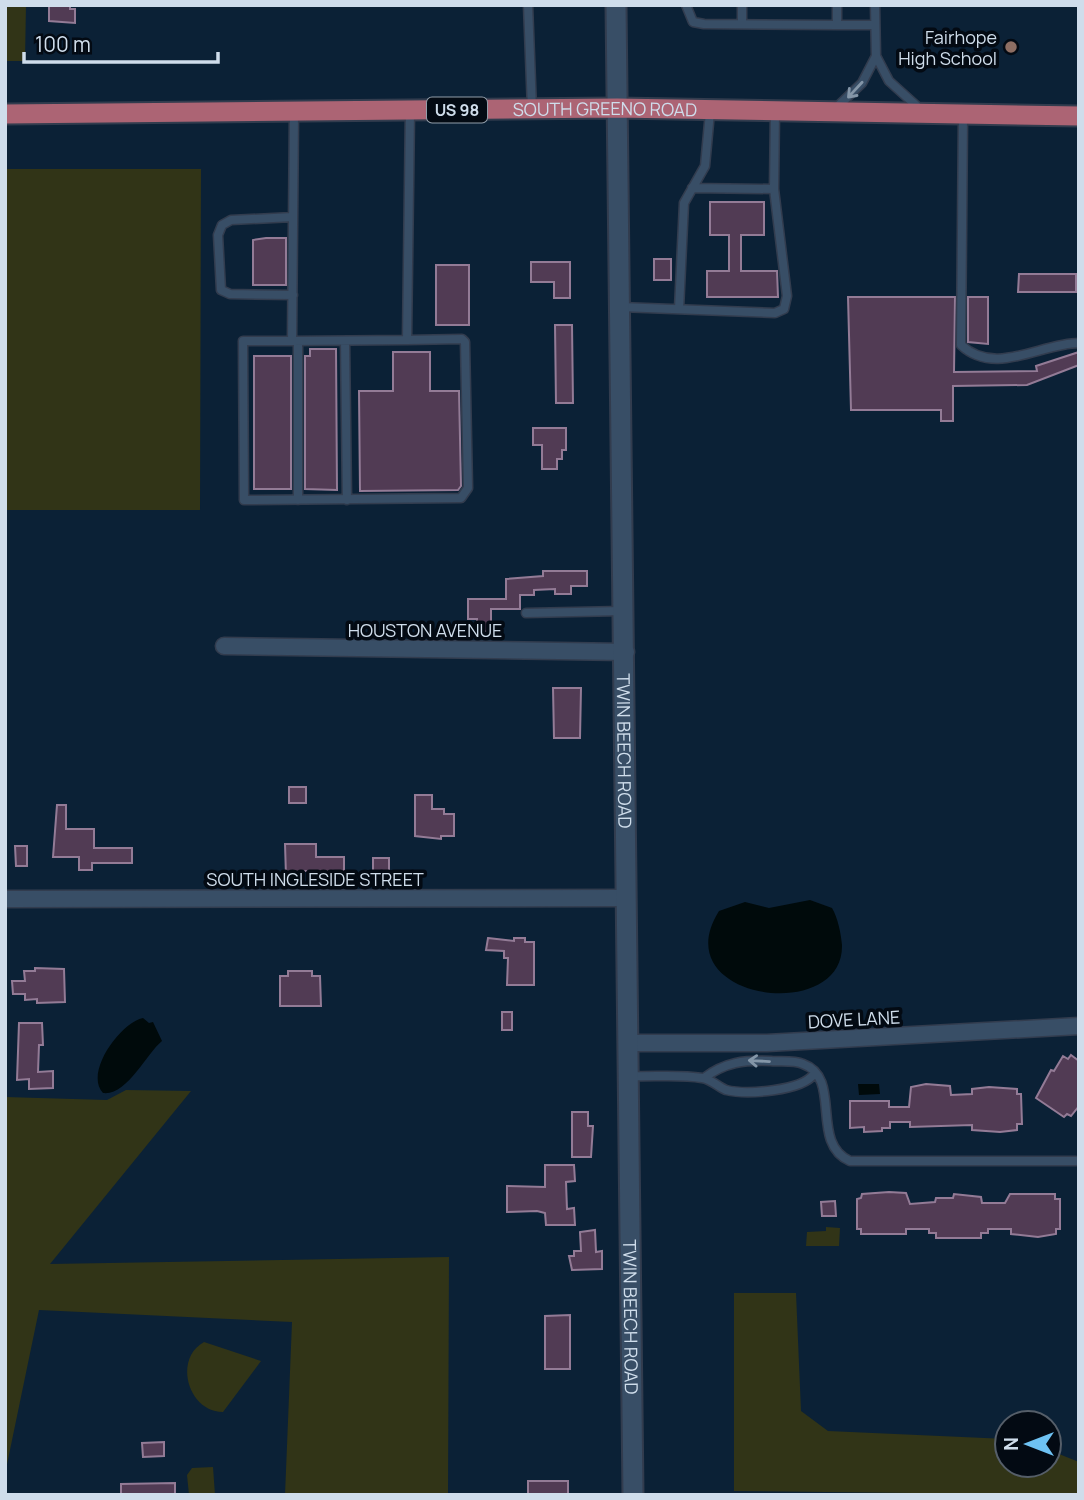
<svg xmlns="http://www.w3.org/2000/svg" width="1084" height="1500" font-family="Manrope,sans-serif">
<rect width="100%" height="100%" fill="#0b2136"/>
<path fill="#313417" d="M5,5H26L25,61H5Z
M5,169H201L200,510H5Z
M126,1090L191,1091L50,1264L449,1257L448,1495H285L292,1322L39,1310L5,1474V1097L107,1100Z
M826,1227L840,1228L839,1246H806L807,1232L826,1231Z
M734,1293H796L801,1411L828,1431L1007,1439V1465H1049V1450L1079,1462V1495L734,1491Z
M204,1342L261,1361L223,1412C188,1412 173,1359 204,1342Z
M213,1467L215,1495H189L187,1475L192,1468Z"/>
<path fill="#000a0b" d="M810,900L832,908C838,918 841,934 842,945C844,1025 663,1000 719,911L745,902L769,908Z
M143,1018L149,1023L153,1022L162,1041C146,1054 127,1096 103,1093C84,1073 120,1023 143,1018Z
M858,1084H879L880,1094L859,1095Z"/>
<path fill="#513b54" stroke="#937b96" stroke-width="2" d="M49,5H70V9H75V23L49,21Z
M710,202H764V235H741V271H777L778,297H707V271H729V235H710Z
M266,238H286V285H253V240Z
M654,259H671V280H654Z
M531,262H570V298H554V282H531Z
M436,265H469V325H436Z
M1019,274H1076V292H1018Z
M848,297H955L954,372L1037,371L1036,366L1079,352V365L1027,385L953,386V421H941V410H851Z
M968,297H988V344L968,342Z
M555,325H572L573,403H556Z
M310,349H336L337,490L305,489V356H310Z
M393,352H430V391H459L461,486L458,490L360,491L359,391H393Z
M254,356H291V489H254Z
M533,428H566V450H562V459H557V469H542V445H533Z
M543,571H587V586H571V594H555V589L534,590V595H520V609H491V631H477V619H468V599H506V579L543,576Z
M553,688H581L580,738H554Z
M289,787H306V803H289Z
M415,795H432V809H444V814H454V836H441V839L415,836Z
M57,805H66V829H94V848H132V863H92V870H79V857H53Z
M285,844H316V857H344V876H327V871H302V876H286Z
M15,846H27V866H16Z
M373,858H389V876H373Z
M488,938L514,941V938H525V942H534V985H507L508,958H504V951L486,950Z
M35,968L64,969L65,1002L37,1003V999L25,1000V994H13L12,981H25L24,971H35Z
M288,971H312V976H320L321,1006H280V976H288Z
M502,1012H512V1030H502Z
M19,1023H42L43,1045H39L38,1072L53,1071V1088L29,1089V1079L17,1080Z
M1071,1055L1079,1061V1106L1071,1116L1067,1114L1064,1117L1036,1098L1051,1070L1054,1071L1063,1056L1068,1059Z
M926,1084L950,1086L951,1095L972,1094V1089L989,1087L1017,1089V1094H1021L1022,1124H1017V1130L1000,1132L972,1130V1125L910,1127V1122H890V1128H882V1131L864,1132V1127L850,1128V1101H889V1107H909L911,1087Z
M572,1112H588V1126H593L591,1157H572Z
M545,1165H574L575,1181L566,1182L567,1209L574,1208L575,1225H546L545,1213L537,1211L507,1212V1186L545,1187Z
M889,1192L906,1193L910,1204L935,1202L936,1198H953L954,1194L981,1197L982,1203H1005L1010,1194H1055V1199H1060V1229H1056V1234L1038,1237L1011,1234V1229H988V1233H981V1238H936V1233H929V1229H906V1234H861V1229H857V1199L861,1198L862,1194Z
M835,1201L836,1216H822L821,1202Z
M595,1230L596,1252L602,1251V1269L572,1270L569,1256H574V1251H581L580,1232Z
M570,1315V1369H545V1316Z
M164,1442V1456L143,1457L142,1443Z
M528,1481H568V1495H528Z
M175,1483V1495H121V1484Z"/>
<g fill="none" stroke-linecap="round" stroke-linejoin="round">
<defs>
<path id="service" d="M528,5L532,109
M686,5L693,22L704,24L837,25V5
M742,5V24
M875,5L876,56
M837,25H875
M836,108L862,83L876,56L889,81L920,109
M294,112L292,341L407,340L410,110
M963,115L961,345C995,377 1041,343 1079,343
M692,188L774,189
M293,295L230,294L221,290L218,235L222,225L231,220L293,217
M620,307L775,313L784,309L787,296L774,189L775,111
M679,309L684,203L705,166L710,112
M292,341H243L244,500L461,498L468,488L465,342L462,339L407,340
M345,341L347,500
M298,500V342
M526,613L622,611
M631,1076C653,1077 679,1074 702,1078C711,1079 718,1087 726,1090C747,1095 802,1091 814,1074
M704,1078C725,1062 744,1060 771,1061C781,1062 794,1060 803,1064C843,1078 809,1143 850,1161H1076"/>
<path id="minor" d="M224,646L626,652
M5,899L625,898
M631,1043H767L1079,1026"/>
<g id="tertiary">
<path id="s1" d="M616,5L633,1495"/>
</g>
<g id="primary">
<path id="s2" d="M5,114L617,108L1079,116"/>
</g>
</defs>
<use href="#service" stroke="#323c4e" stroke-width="11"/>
<use href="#minor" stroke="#323c4e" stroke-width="19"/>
<use href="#tertiary" stroke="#323c4e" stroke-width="23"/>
<use href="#primary" stroke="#323c4e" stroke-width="23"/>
<use href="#service" stroke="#384e66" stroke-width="8"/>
<use href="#minor" stroke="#384e66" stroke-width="16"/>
<use href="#tertiary" stroke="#384e66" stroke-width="19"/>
<use href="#primary" stroke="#ac6474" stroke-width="19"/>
</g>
<defs><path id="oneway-shaft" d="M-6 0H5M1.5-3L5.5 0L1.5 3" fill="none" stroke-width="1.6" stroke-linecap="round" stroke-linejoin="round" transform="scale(1.75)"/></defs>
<g stroke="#8496a8">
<use href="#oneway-shaft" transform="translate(855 90) rotate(133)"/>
<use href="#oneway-shaft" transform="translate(759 1061) rotate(-177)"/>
</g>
<circle fill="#8d6e63" stroke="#030a13" stroke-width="2.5" cx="1011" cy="47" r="7"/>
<g text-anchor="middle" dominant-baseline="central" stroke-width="7" stroke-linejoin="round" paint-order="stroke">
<rect fill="#030a13" stroke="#929eaa" stroke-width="2" x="427" y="97.5" width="60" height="25" rx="5"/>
<g font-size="16" font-weight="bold" fill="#cfddeb">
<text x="457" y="110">US 98</text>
</g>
<g font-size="18" fill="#cfddeb" stroke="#030a13" text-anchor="end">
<text x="997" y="37">Fairhope<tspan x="997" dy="21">High School</tspan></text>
</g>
<g font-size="18" fill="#cfddeb" stroke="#030a13">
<text stroke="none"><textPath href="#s2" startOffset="600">SOUTH GREENO ROAD</textPath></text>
<text x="425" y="630">HOUSTON AVENUE</text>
<text stroke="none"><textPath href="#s1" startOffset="746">TWIN BEECH ROAD</textPath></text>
<text x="315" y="879">SOUTH INGLESIDE STREET</text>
<text transform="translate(854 1019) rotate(-3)">DOVE LANE</text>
<text stroke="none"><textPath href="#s1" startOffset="1312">TWIN BEECH ROAD</textPath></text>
</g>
</g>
<rect width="1084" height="1500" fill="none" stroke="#cfddeb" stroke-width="14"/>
<g transform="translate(1028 1444) rotate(270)"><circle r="33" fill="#030a13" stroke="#555e69" stroke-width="2"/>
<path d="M0-5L12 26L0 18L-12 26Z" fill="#6ec2f3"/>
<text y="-10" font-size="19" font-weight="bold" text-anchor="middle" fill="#cfddeb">N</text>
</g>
<path d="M24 52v10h194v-10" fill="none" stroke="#cfddeb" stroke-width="3.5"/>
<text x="35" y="52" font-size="21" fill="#cfddeb" stroke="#030a13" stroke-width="5" paint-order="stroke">100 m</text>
</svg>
